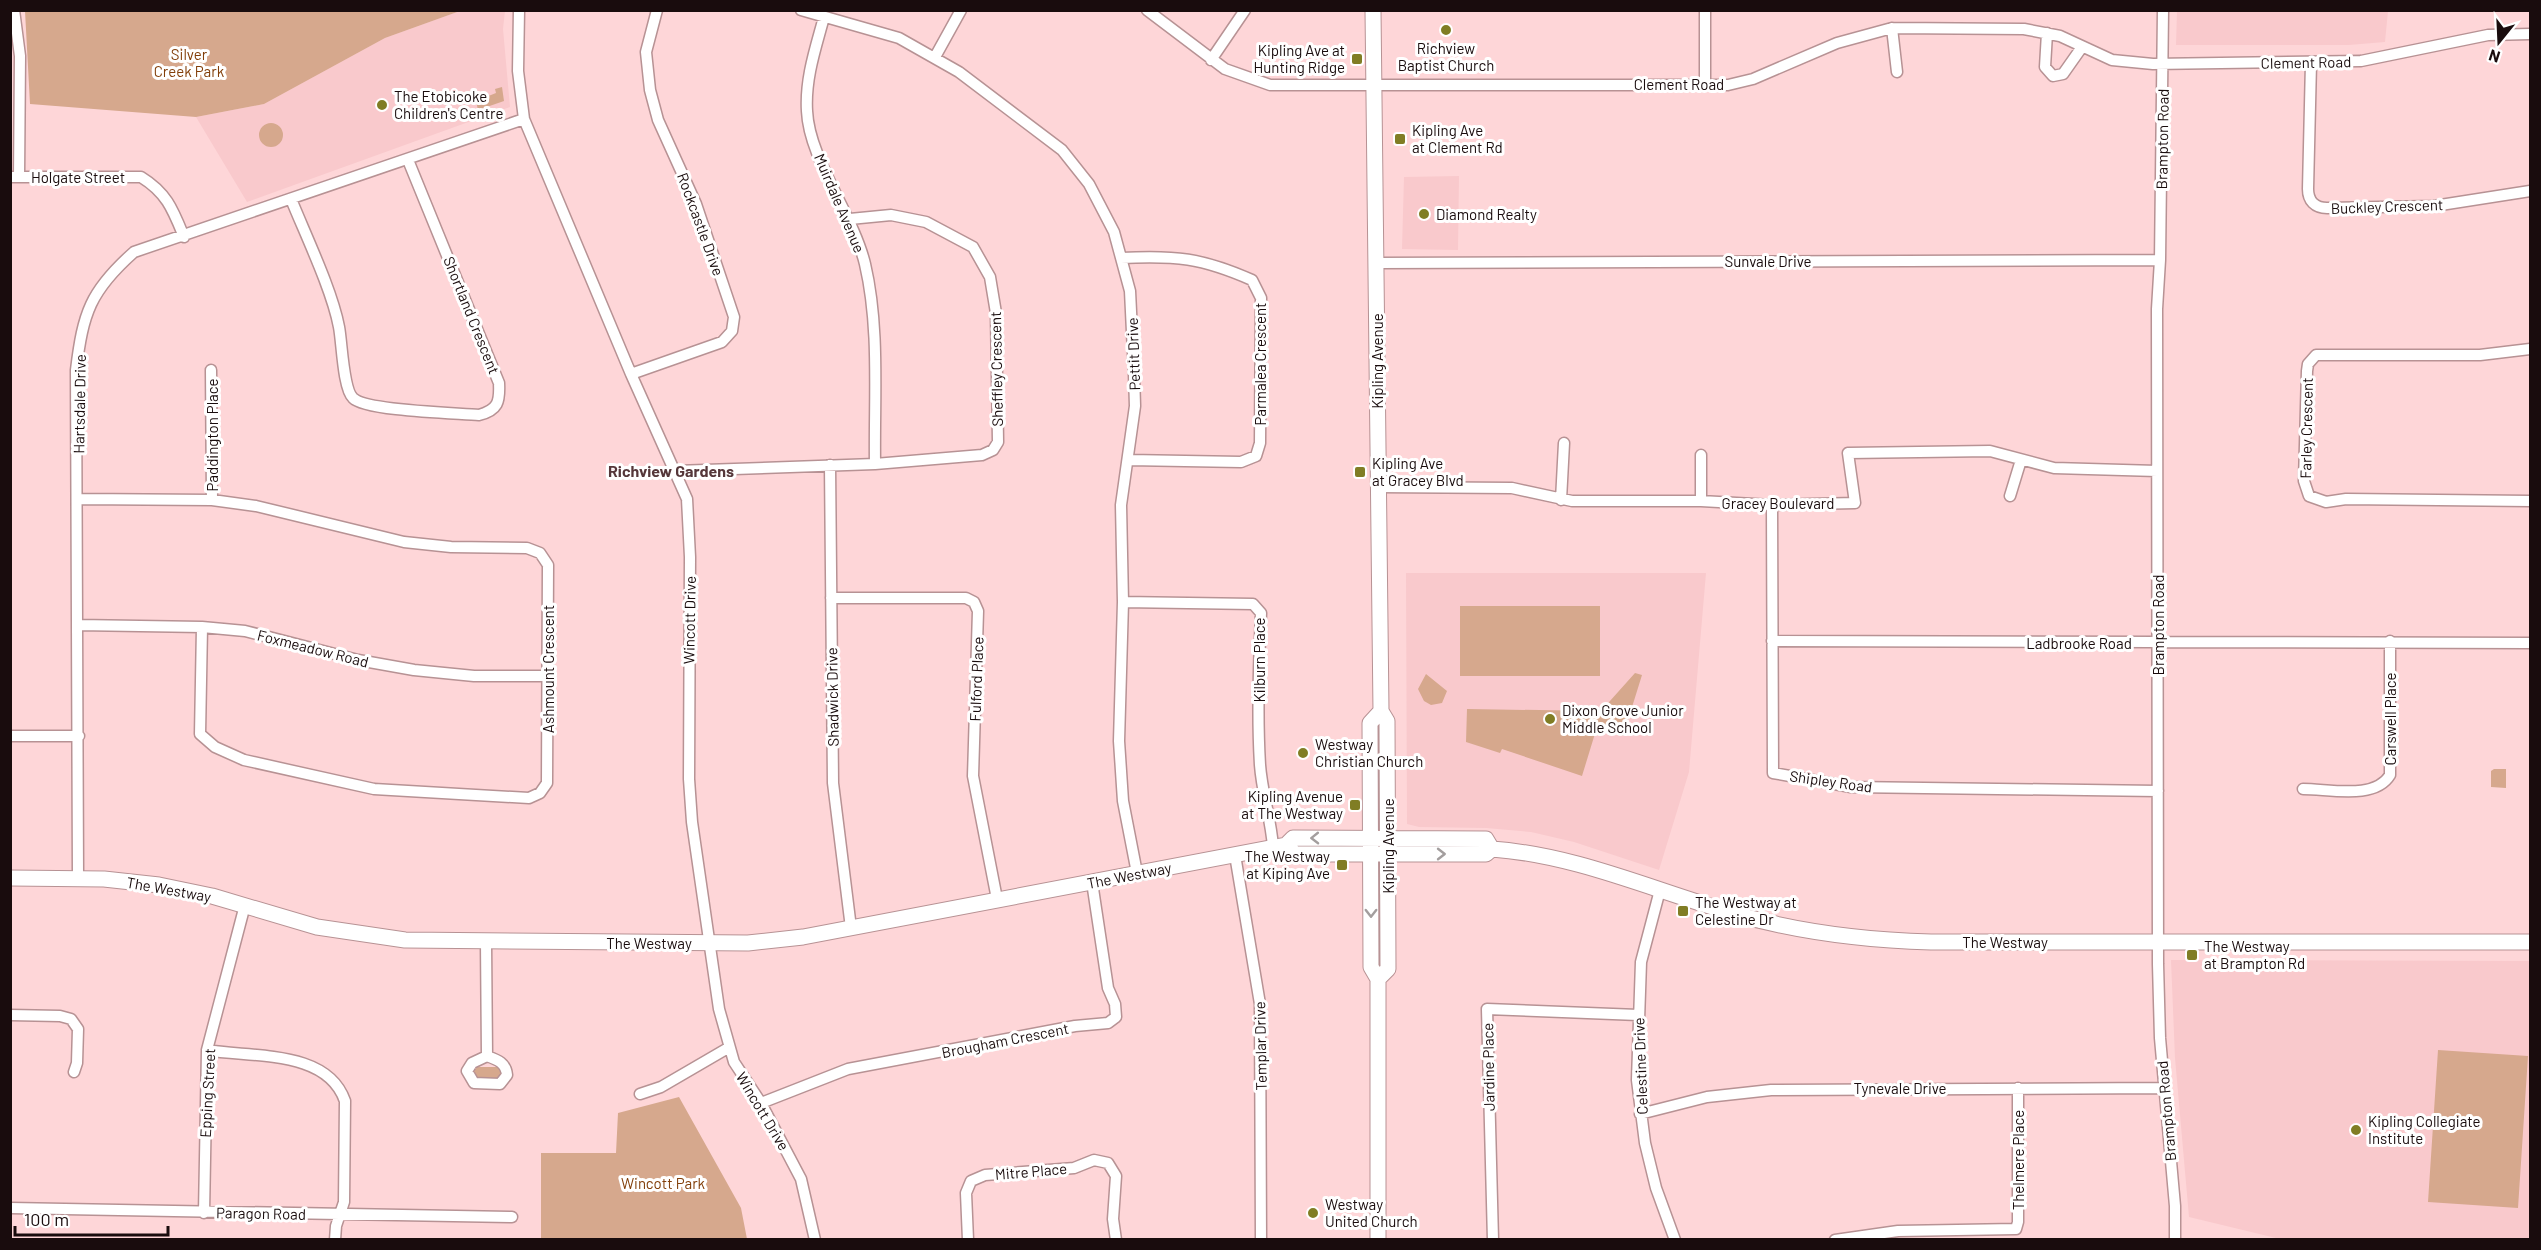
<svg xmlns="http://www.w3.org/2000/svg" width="2541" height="1250" font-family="Barlow,sans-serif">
<rect width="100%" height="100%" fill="#fed6d8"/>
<path fill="#f9c9cc" d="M460,11H505L503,29L510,107L247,202L196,117L264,104L385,38Z
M2177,11V10L2388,11L2385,42L2349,45H2176Z
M1459,176L1458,250L1402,249L1404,177Z
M1406,573H1706L1689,772L1659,870L1574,842L1531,832L1486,828L1419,827L1407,824Z
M2171,960L2530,961V1239H2280L2189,1217L2175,1058Z"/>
<path fill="#d6a88d" d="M25,11V10L460,11L385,38L264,104L196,117L30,104Z
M502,87L504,101L478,110L476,101L496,93L495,89Z
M259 135a12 12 0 1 1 24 0a12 12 0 1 1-24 0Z
M1460,606H1600V676H1460Z
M1635,673L1642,675L1623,736L1597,727L1582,776L1502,749L1500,753L1466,742L1467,709L1601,711Z
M1426,674L1447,691L1442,703L1431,705L1424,701L1418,689Z
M2494,769H2506V788L2491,787V771Z
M2438,1050L2528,1056L2518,1208L2428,1202Z
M477,1067H500L502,1073L497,1079L478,1080L473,1072Z
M679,1097L741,1208L747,1239H541V1153H616L618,1113Z"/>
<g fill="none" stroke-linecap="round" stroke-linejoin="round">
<defs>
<path id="street" d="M14,10L20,56L19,177
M519,10L518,71L524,119L631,374L687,499L690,557L689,779L692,822L719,1009L734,1062L761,1103L801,1179L815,1240
M801,10L899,38L959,72L1062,150L1089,184L1114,232L1130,291L1134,373L1135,406L1121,505L1123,602L1119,741L1123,801L1137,873
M1147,10L1225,69L1270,85H1728L1753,79L1837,43L1892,28L2024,29L2060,36L2112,60L2153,64L2361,61L2488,35L2530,34
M1705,10V85
M2163,10L2160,260L2157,309L2158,964L2160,1038L2175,1206V1240
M824,17C816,47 805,78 807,111C809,159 853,214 865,264C880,328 874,398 875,464
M1892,28L1897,72
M2047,33L2045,67L2053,76L2063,74L2082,47
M935,57L961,10
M1211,60L1245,10
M2311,63L2308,189C2308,201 2315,208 2327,208L2434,206L2530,191
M10,177H141C167,193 173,210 184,237
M291,199C306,236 332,290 339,327C342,342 343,389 353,398C365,411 456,413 479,415C498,410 500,402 499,383L408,160
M1121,258C1175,255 1202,258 1252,280L1261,298L1260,443L1256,456L1241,462L1129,460
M1377,263L2160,260
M2530,349L2480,355H2316L2308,364L2307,371L2304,481L2309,496L2326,502L2346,499L2530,501
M211,370L212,500
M631,374L722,342L732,331L734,317L696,204L658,120L650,90L646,52L657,10
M1701,455V501
M830,465L833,783L851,928
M675,471L875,464L982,455L993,450L998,442L996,313L990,277L973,247L926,222L891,215L850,219
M1378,487L1512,488L1572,501H1701L1772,505L1855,503L1848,453L1990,451L2054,468L2157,471
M2010,496L2021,460
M79,499L212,500L256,506L404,542L451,547L527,548L540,553L548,565L547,783L540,793L529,798L374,789L244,760L215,747L200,734L202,627
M1561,500L1564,443
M1772,505L1773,773L1851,787L2158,791
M831,598H966L974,602L978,611L973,776L997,899
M1123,602L1253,604L1261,613C1259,664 1257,715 1260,765C1262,793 1271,819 1273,847
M78,625L202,627L245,631L358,660L414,670L474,676H548
M1772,641L2530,643
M10,736H79
M2303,789C2330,789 2375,800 2390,775V641
M1235,855L1260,1004L1261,1240
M78,878L76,370C83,313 90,291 134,252L524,119
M1660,890L1641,962L1637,1080L1645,1143L1656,1188L1675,1240
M486,942L487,1056L472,1063L467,1071L474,1083L500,1084L507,1075C506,1063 498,1060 487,1056
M10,1015L60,1016L71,1019L78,1029L77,1063L74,1072
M207,1050C252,1058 327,1049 345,1101L344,1202L336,1226L335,1240
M640,1094L661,1087L728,1048
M761,1103L848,1069L1075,1026L1108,1023L1116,1017L1115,1004L1108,988L1092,882
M1640,1114L1707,1097L1771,1090L2163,1088
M10,1208L512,1217
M204,1213L207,1050L245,905
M968,1240L966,1193L971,1181L985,1175L1074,1168L1094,1160L1108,1163L1116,1176L1113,1219L1116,1240
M1493,1240L1487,1009L1638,1015
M1835,1240L1898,1231L2016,1229L2018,1222V1088"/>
<path id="secondary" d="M1373,10L1381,711L1387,721L1388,969L1378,979
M1286,845L1295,854H1486L1492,849C1575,855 1650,889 1729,912C1795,932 1862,940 1931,942H2530
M10,878L104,879L159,885L212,896L317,927L405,940L748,943L803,937L1286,845L1293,838L1486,839L1492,849
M1378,1240V979L1371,967L1370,723L1381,711"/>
</defs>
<use href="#street" stroke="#b79294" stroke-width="13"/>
<use href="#secondary" stroke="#b79294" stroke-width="17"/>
<use href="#street" stroke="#fff" stroke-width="10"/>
<use href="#secondary" stroke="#fff" stroke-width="15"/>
</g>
<defs><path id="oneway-chevron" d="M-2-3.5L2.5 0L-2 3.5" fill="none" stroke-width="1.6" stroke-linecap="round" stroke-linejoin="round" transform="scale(1.5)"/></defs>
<g stroke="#a39e9e">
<use href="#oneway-chevron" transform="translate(1315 838) rotate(179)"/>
<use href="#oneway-chevron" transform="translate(1441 854)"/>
<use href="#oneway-chevron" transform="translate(1371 913) rotate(90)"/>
</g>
<g fill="#807d24" stroke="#fff" stroke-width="2">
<circle cx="1446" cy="30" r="6"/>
<rect x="1351" y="53" width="12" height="12" rx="3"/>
<circle cx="382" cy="105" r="6"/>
<rect x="1394" y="133" width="12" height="12" rx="3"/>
<circle cx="1424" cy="214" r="6"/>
<rect x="1354" y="466" width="12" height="12" rx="3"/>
<circle cx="1550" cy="719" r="6"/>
<circle cx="1303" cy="753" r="6"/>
<rect x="1349" y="799" width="12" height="12" rx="3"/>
<rect x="1336" y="859" width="12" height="12" rx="3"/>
<rect x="1677" y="905" width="12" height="12" rx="3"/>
<rect x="2186" y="949" width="12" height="12" rx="3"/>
<circle cx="2356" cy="1130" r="6"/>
<circle cx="1313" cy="1213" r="6"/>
</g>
<g text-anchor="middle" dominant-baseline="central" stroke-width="6" stroke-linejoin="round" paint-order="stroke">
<g font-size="15" fill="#190c0d" stroke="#fff" text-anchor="start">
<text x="1446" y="48" text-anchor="middle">Richview<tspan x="1446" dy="17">Baptist Church</tspan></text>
<text x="1345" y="50" text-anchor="end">Kipling Ave at<tspan x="1345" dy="17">Hunting Ridge</tspan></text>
<text x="394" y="96">The Etobicoke<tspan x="394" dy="17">Children's Centre</tspan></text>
<text x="1412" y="130">Kipling Ave<tspan x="1412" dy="17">at Clement Rd</tspan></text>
<text x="1436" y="214">Diamond Realty</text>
<text x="1372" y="463">Kipling Ave<tspan x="1372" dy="17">at Gracey Blvd</tspan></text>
<text x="1562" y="710">Dixon Grove Junior<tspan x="1562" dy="17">Middle School</tspan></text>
<text x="1315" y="744">Westway<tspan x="1315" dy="17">Christian Church</tspan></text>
<text x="1343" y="796" text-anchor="end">Kipling Avenue<tspan x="1343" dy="17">at The Westway</tspan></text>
<text x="1330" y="856" text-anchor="end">The Westway<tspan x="1330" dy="17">at Kiping Ave</tspan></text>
<text x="1695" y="902">The Westway at<tspan x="1695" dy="17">Celestine Dr</tspan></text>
<text x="2204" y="946">The Westway<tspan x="2204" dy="17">at Brampton Rd</tspan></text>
<text x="2368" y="1121">Kipling Collegiate<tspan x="2368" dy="17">Institute</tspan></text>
<text x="1325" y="1204">Westway<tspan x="1325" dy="17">United Church</tspan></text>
</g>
<g font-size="15" fill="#823e09" stroke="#fff">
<text x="189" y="54">Silver<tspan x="189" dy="17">Creek Park</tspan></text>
<text x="663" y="1183">Wincott Park</text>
</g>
<g font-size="15" fill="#190c0d" stroke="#fff">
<text transform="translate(2306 62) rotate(-1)">Clement Road</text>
<text x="1679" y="84">Clement Road</text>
<text transform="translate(2162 139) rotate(-89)">Brampton Road</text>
<text x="78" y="177">Holgate Street</text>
<text transform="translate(840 203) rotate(67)">Muirdale Avenue</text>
<text transform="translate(2387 206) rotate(-2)">Buckley Crescent</text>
<text transform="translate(701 224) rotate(70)">Rockcastle Drive</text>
<text x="1768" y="261">Sunvale Drive</text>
<text transform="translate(472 315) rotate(68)">Shortland Crescent</text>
<text transform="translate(1133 354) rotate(-92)">Pettit Drive</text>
<text transform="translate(1377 361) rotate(-90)">Kipling Avenue</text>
<text transform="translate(1260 364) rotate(-90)">Parmalea Crescent</text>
<text transform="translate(996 369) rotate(-91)">Sheffley Crescent</text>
<text transform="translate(79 404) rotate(-89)">Hartsdale Drive</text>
<text transform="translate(2306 428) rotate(-89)">Farley Crescent</text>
<text transform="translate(212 435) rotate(-90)">Paddington Place</text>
<text x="1778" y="503">Gracey Boulevard</text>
<text transform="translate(689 620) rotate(-89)">Wincott Drive</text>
<text transform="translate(2158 625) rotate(-90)">Brampton Road</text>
<text x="2079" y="643">Ladbrooke Road</text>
<text transform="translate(313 648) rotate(14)">Foxmeadow Road</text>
<text transform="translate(1259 660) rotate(-90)">Kilburn Place</text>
<text transform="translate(548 669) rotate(-90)">Ashmount Crescent</text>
<text transform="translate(976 679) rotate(-88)">Fulford Place</text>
<text transform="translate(832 697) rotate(-91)">Shadwick Drive</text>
<text transform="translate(2390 719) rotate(-90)">Carswell Place</text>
<text transform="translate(1831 781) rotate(8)">Shipley Road</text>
<text transform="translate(1388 846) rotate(-90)">Kipling Avenue</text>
<text transform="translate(1129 875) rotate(-11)">The Westway</text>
<text transform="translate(169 889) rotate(10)">The Westway</text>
<text x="2005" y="942">The Westway</text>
<text x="649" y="943">The Westway</text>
<text transform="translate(1005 1040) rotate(-11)">Brougham Crescent</text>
<text transform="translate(1260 1046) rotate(-91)">Templar Drive</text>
<text transform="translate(1640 1066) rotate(-92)">Celestine Drive</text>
<text transform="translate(1488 1067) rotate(-91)">Jardine Place</text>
<text x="1900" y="1088">Tynevale Drive</text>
<text transform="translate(207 1093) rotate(-87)">Epping Street</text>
<text transform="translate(763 1111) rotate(59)">Wincott Drive</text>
<text transform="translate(2166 1111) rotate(-95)">Brampton Road</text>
<text transform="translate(2018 1160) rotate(-90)">Thelmere Place</text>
<text transform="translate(1031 1171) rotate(-5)">Mitre Place</text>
<text transform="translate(261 1213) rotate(1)">Paragon Road</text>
</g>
<g font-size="16" font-weight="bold" fill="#56373a" stroke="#fff">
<text x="671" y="470">Richview Gardens</text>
</g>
</g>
<rect width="2541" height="1250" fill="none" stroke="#190c0d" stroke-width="24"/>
<g transform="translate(2499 42) rotate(198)" stroke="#ffffff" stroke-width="4.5" paint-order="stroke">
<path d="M0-4.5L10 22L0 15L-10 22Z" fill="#190c0d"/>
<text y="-9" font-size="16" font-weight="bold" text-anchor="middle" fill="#190c0d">N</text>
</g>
<path d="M15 1226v9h153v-9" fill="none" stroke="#190c0d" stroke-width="3"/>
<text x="24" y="1226" font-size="18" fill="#190c0d" stroke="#ffffff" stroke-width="4.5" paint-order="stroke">100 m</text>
</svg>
